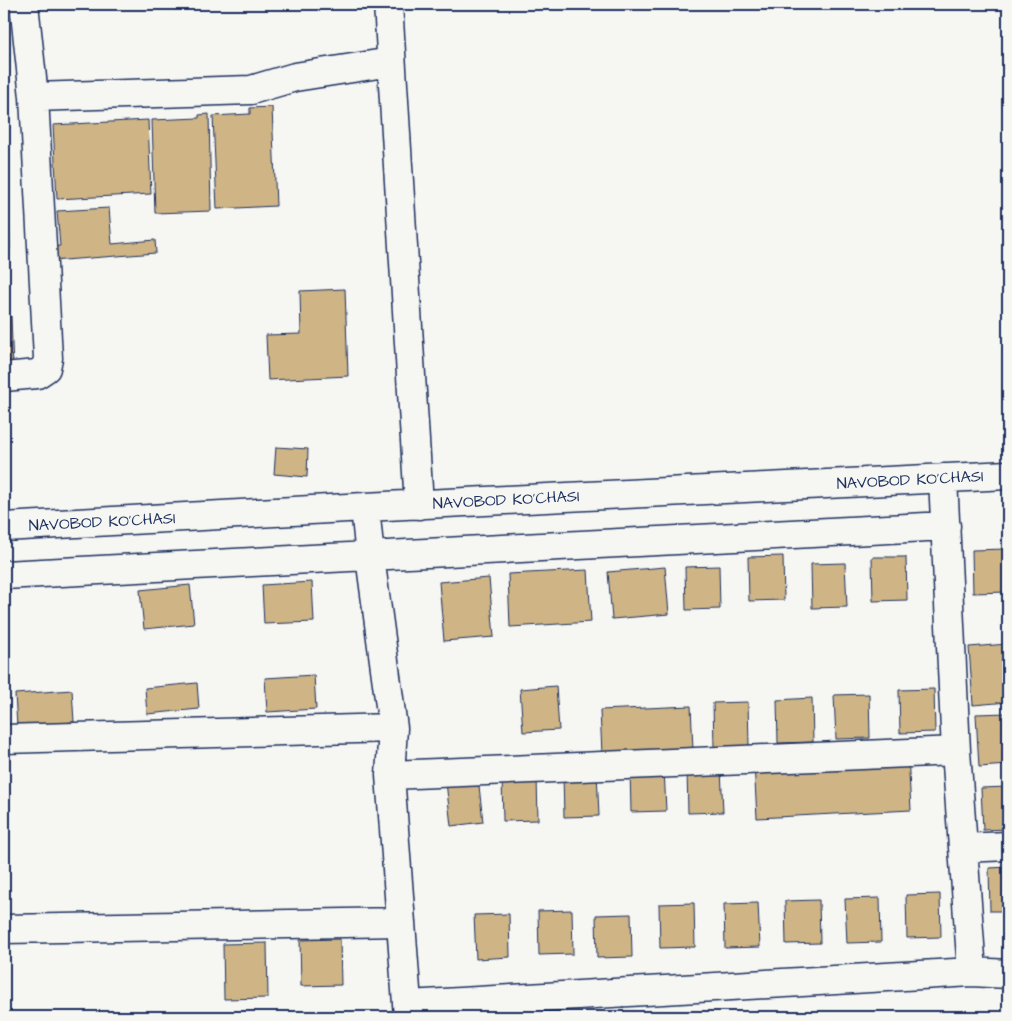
<svg xmlns="http://www.w3.org/2000/svg" width="1012" height="1021" font-family="'Architects Daughter',sans-serif">
<rect width="100%" height="100%" fill="#f6f6f2"/>
<filter id="ink" filterUnits="userSpaceOnUse"><feTurbulence type="fractalNoise" baseFrequency=".02" numOctaves="2"/><feDisplacementMap in="SourceGraphic" scale="10" xChannelSelector="R" yChannelSelector="G"/><feConvolveMatrix kernelMatrix="1 2 1 2 8 2 1 2 1" color-interpolation-filters="sRGB"/></filter>
<g filter="url(#ink)">
<path fill="#cfb585" stroke="#1b2f5e" d="M4,87L6,124H4Z
M272,107L276,206L217,209L213,116L250,114V108Z
M209,114L211,211L155,213L152,120L199,118V115Z
M148,120L151,194L57,199L53,125Z
M7,149L8,187H4V150Z
M109,208L112,244L155,240L156,253L51,261L50,247L60,246L57,211Z
M4,212H9L10,249H4Z
M345,289L348,376L268,380L266,335L301,334L300,291Z
M11,316L13,369H4V317Z
M276,447L308,449L307,477L274,474Z
M1006,549L1007,592L973,593L972,550Z
M783,556L784,600L749,601L748,557Z
M872,557H906L907,600L873,601Z
M845,563L847,607L812,608L811,564Z
M719,566L720,609L686,610L685,567Z
M665,567L669,614L612,619L608,572Z
M588,570L591,622L510,627L508,574Z
M489,578L494,637L444,641L439,582Z
M312,582L314,622L264,624L262,585Z
M190,585L194,624L144,629L140,590Z
M1008,644V702L973,705L969,647Z
M314,675L316,709L267,712L265,678Z
M197,683L199,709L147,714L145,688Z
M556,686L559,730L523,732L520,689Z
M934,689L935,732L900,733L899,690Z
M72,690L74,722L17,726L15,694Z
M869,694L870,738L836,739L834,695Z
M812,698L813,742L778,743L777,700Z
M748,702L749,746L714,747L713,703Z
M691,706L693,750L602,754L600,710Z
M1008,713V765L979,767L976,714Z
M908,754L911,810L757,818L754,763Z
M664,768L666,811L631,812L630,769Z
M721,769L723,812L688,813L687,770Z
M597,772L599,816L564,817L563,773Z
M478,777L483,822L451,826L446,782Z
M537,777L538,820L503,821L502,778Z
M1008,787V829L983,830L981,788Z
M1008,867V911H990L989,868Z
M940,894L941,937L907,938L906,895Z
M880,898L881,942L847,943L845,899Z
M819,900L820,943L786,944L785,901Z
M694,903L695,947L660,948L659,904Z
M758,903L760,947L725,948L724,904Z
M572,910L573,954L539,955L538,911Z
M509,914L510,957L476,959L474,915Z
M631,914L632,957L597,958L596,915Z
M340,939L341,985L301,986L300,940Z
M267,943L268,998L224,999L223,944Z
M806,1013V1017H771V1014Z
M680,1014V1017H645V1015Z"/>
<g fill="none" stroke-linecap="round" stroke-linejoin="round">
<defs>
<path id="minor" d="M388,4L419,505
M34,97L251,90L295,77L391,62
M4,377L37,374L46,368L48,358L34,97L24,4
M943,478L956,751L972,972
M365,507L370,557L393,728L390,775L408,1017
M4,527L365,507L1008,475
M4,575L946,526
M4,739L393,728
M390,775L956,751
M963,848L1008,846
M4,929L400,922
M408,1005L972,972L1008,974"/>
</defs>
<use href="#minor" stroke="#1b2f5e" stroke-width="31"/>
<use href="#minor" stroke="#f6f6f2" stroke-width="28"/>
</g>
</g>
<g text-anchor="middle" dominant-baseline="central" stroke-width="5" stroke-linejoin="round" paint-order="stroke">
<g font-size="16" fill="#1b2f5e" stroke="#f6f6f2">
<text transform="translate(910 480) rotate(-3)">NAVOBOD KO'CHASI</text>
<text transform="translate(506 500) rotate(-3)">NAVOBOD KO'CHASI</text>
<text transform="translate(102 522) rotate(-3)">NAVOBOD KO'CHASI</text>
</g>
</g>
<rect width="1012" height="1021" fill="none" stroke="#f6f6f2" stroke-width="20"/>
<rect x="10" y="10" width="992" height="1001" fill="none" stroke="#1b2f5e" stroke-width="2" filter="url(#ink)"/>
</svg>
